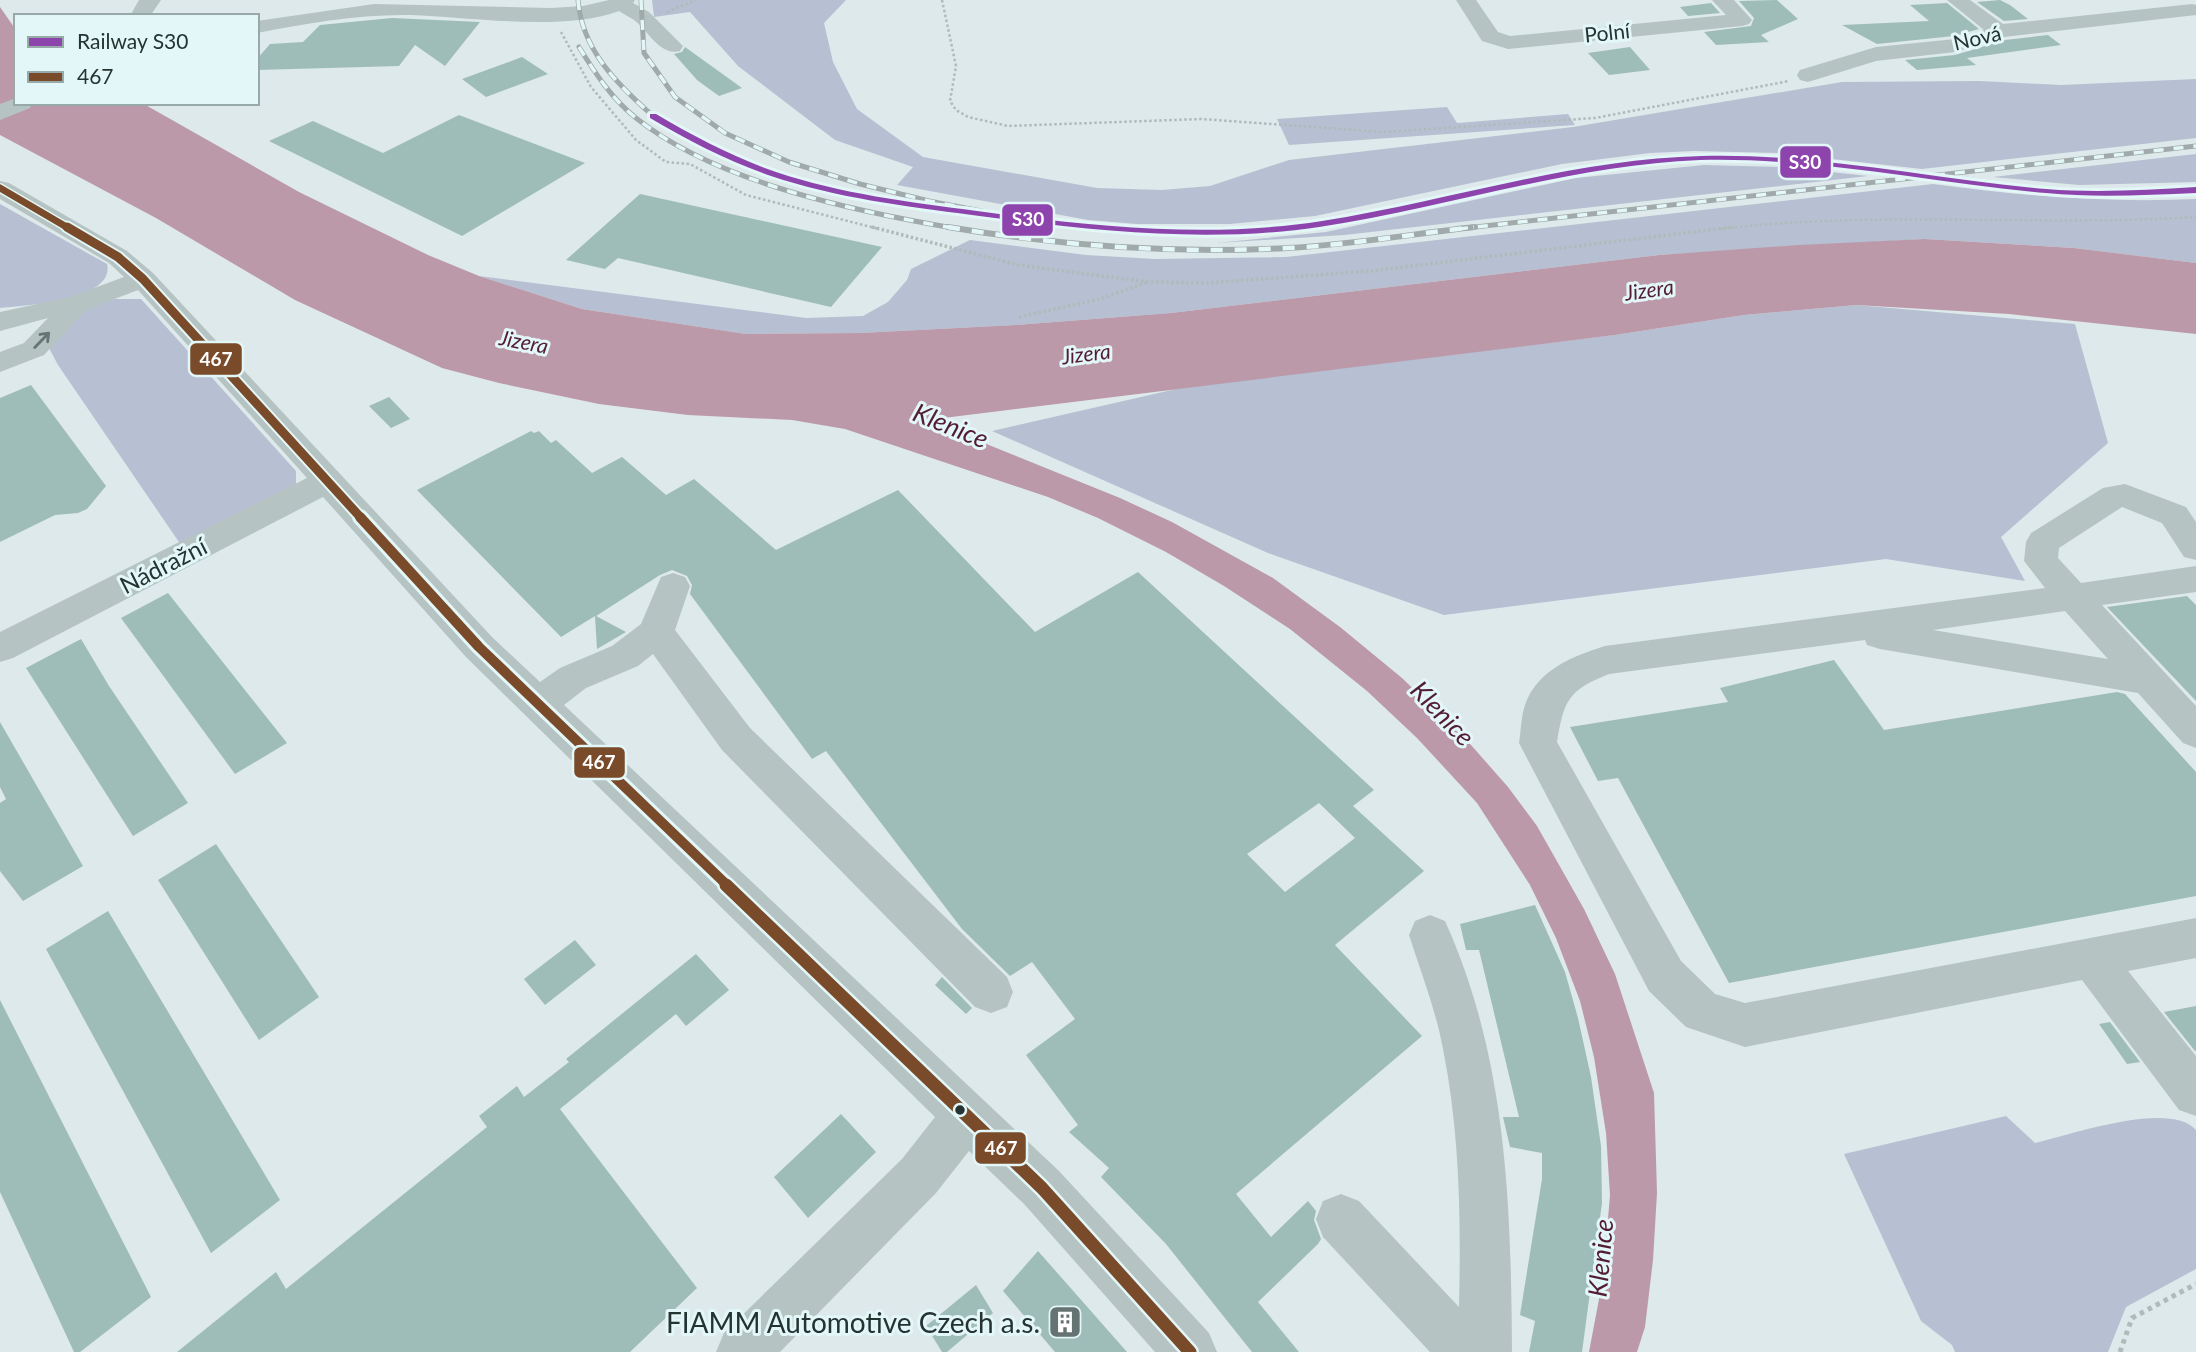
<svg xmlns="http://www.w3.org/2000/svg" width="2196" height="1352" font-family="Lato,sans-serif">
<rect width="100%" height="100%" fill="#dde9ea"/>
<path fill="#b7bfd2" d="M652,0H846L824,23L833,62L857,109L923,157L1097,188L1162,190L1210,186L1289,160L1573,127L1842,82L1979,81L2061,85L2196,79V138L1922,169L1778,153L1694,151L1650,153L1562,164L1315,216L1230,224H1137L1088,220L897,185L913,167L835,140L738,66L690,12L654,17Z
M1447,107L1457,123L1568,114L1575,125L1289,145L1277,119Z
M2196,154V182L2079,185L1993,177Z
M1704,165L1784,167L1868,176L1344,235L1216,243L1326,232L1576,178Z
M1933,184C2021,196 2107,203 2196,199V263L2074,248L1925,239L1659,255L1171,313L1016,325L860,333L746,334L582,309L479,276L806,318L863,316L888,302L907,280L911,269L970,240L1086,255L1155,259L1286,257Z
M0,204L107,264C116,301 22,306 0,308Z
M114,299H141L296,471V483L292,489L181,545L58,365L48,346L77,313Z
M1856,305L2075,324L2108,443L2001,537L2025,581L1886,559L1444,615L1268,553L992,431L1198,384L1615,335L1744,315Z
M2006,1116L2035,1143C2070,1135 2170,1100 2196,1130V1269L2126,1307L2108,1352H1955L1952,1345L1921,1321L1844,1154Z"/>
<path fill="#bb99a9" d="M0,7L16,30V103H142L299,192L428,255L479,276L582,309L746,334L860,333L1016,325L1171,313L1659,255L1799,245L1925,239L2074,248L2196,263V334L2009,314L1856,305L1744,315L1615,335L927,420L1120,498L1172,522L1273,578L1340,627L1402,678L1471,745L1508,787L1537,826L1584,909L1615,974L1654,1093L1657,1193L1653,1260L1645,1327L1637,1352H1589L1603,1278L1610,1195L1606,1133L1594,1057L1580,1001L1556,938L1530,885L1477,803L1417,738L1367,691L1290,629L1224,586L1166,552L1098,518L1048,497L845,429L792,420L688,415L599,404L499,383L442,368L295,300L156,218L0,135Z"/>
<path fill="#9fbdb8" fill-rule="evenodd" d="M1777,0L1798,19L1761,35L1769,42L1716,45L1704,32L1751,26L1754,18L1739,1Z
M2000,0L2010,5L2028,19L2004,21L1977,2Z
M1711,3L1720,13L1688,16L1680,7Z
M1947,3L1979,29L1954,36L1877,44L1842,25L1929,21L1910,5Z
M392,18L480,22L445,66L415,45L399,66L257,70V59L270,44L303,42L320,25Z
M2048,35L2061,45L1967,58L1976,65L1917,70L1905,60L1955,55L2005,40Z
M685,47L742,88L719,96L697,80L674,54L682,52Z
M1630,47L1650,70L1609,75L1588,53Z
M522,57L548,74L486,97L462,79Z
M459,115L585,163L462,236L269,141L313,121L383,153Z
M640,194L882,247L831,307L618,258L605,269L566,260Z
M31,385L106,486L87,509L78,513L55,515L0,542V398Z
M389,397L410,419L391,428L369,406Z
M531,431L534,433L539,431L551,443L556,440L592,473L622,457L666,495L694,479L776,550L898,490L1035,632L1138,572L1374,790L1353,806L1424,871L1335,945L1422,1036L1236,1194L1271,1237L1308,1201L1316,1211L1314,1220L1321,1239L1318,1244L1258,1302L1299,1352H1252L1166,1244L1101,1177L1109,1168L1069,1132L1078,1125L1026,1055L1075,1019L1032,962L1010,976L962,929L826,751L812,759L690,594L692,585L687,576L672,570L660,575L596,616L626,632L597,649L595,616L561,637L417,490ZM1319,803L1355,838L1285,892L1247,854Z
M168,593L287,743L235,774L121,618Z
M2187,596L2196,605V701L2107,607Z
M81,639L109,686L188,803L133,836L26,668Z
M1834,660L1884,730L2117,692L2125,694L2196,772V896L1729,983L1618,778L1598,781L1570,727L1728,702L1720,688Z
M0,722L83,866L23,901L0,871V803L6,799L0,787Z
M216,844L319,997L259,1040L158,880Z
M1535,905L1565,972L1578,1018L1591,1077L1601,1146L1602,1203L1582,1352H1529L1535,1321L1520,1315L1542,1179V1153L1510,1147L1503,1117H1519L1479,950H1466L1460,924Z
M108,911L280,1200L211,1253L46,949Z
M575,940L596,965L545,1005L524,979Z
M696,954L729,990L686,1026L676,1014L560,1109L697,1288L630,1352H177L276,1272L286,1289L487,1127L479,1116L517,1086L524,1097L569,1062L566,1059Z
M942,977L972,1008L966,1014L935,985Z
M0,1000L151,1297L80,1352H74L0,1192Z
M2196,1006V1051H2195L2164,1012Z
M2110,1022L2140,1062L2127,1064L2099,1024Z
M841,1114L876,1152L808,1218L774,1177Z
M1038,1251L1127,1352H1055L1003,1291Z
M976,1285L993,1313L947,1352H942L926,1326Z"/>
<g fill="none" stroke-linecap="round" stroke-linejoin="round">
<path stroke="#afbbbb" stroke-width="2.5" stroke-dasharray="2.5 2.5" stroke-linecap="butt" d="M942,0L956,66L950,101L956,110L968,117L1008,126L1201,119L1384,132L1595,118L1789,81
M667,12L696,0
M561,32L591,87L636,140L666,162L690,164L746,195L879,229
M1720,229C1878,210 2037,227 2196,217"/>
<path stroke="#afbbbb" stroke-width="3.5" stroke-dasharray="2.5 2.5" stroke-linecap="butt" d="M872,227L1018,265L1149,282L1207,283L1371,271L1734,227
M1019,317L1100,299L1148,282"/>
<path stroke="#afbbbb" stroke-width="5" stroke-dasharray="4.5 4.5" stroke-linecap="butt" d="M2120,1352L2132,1318L2196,1284"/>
<path fill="#b6c3c3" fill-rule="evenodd" d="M139,0H161L150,16H130Z
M609,0H635L633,3L649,12L683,46L680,51C659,56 649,31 634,20C629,17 624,14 619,11C563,32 471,17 411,15C359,14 308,23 257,33V21L374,4L551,8L583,6Z
M1456,0H1476L1498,32L1510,36L1726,15L1712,0H1734L1752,20L1749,24L1742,26L1508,49L1482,41Z
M1947,0H1970L2003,24L2192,4L2196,5V15L2004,37L1955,52L1876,61L1808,82L1800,80L1797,75L1800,70L1876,47L1955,39L1984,30Z
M16,98V103H33L30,108L0,120V104Z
M0,181L9,183L127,251L153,273L492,637L540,682L560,668L612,646L641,624L661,577L673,573L685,577L690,586L675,630L750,728L1007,977L1013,992L1007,1007L991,1013L975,1007L722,750L653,654L638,666L586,688L564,705L1059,1171L1209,1333L1217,1352H1155L1025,1205L969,1151L936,1193L780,1352H716L724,1333L902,1159L935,1117L466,657L323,497L13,658L0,662V632L307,478L138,290L86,310L44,355L0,372V352L24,343L48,318L0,331V312L70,297L124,277L109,263L0,199Z
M2125,484L2186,507L2196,522V560L2184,557L2162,523L2122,507L2059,548L2058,558L2081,583L2196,566V592L2102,605L2196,706V748L2183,743L2138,693L1880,649L1867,645L1865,640L1609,674C1569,690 1564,699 1557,742L1681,961L1715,994L1745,1003L2196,918V958L2128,971L2196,1056V1116L2179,1110L2082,980L1745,1047L1686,1027L1649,991L1519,743C1521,731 1521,717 1525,705C1537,670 1573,656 1605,646L2045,588L2024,561L2026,542L2031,533L2103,488ZM2065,611L2108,659L1933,630Z
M1430,915L1445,921C1507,1058 1511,1204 1512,1352H1430L1323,1237L1316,1219L1323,1201L1341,1194L1359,1201L1459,1307C1461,1220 1460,1134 1443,1049C1436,1010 1421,973 1409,935L1415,921Z"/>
<defs>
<path id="rail-far1" d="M578,0C582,50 617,84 653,116
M641,0L644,53L675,97L725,133L789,162L860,184L929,201L1039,222
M579,47C595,73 612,99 636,118C717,183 858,212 959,229
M1458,229L2196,146"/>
<path id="rail" d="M948,227C1061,246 1174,254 1288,248C1350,245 1412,234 1474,227"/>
</defs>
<use href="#rail-far1" stroke="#a1aaaa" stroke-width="5"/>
<use href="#rail" stroke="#a1aaaa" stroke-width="6"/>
<use href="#rail-far1" stroke="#e3f7f8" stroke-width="3.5" stroke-dasharray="10" stroke-linecap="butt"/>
<use href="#rail" stroke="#e3f7f8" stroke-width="4.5" stroke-dasharray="12" stroke-linecap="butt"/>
<defs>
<path id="bus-1-far3" d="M0,188L70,229"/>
<path id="bus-1-far2" d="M67,227L118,257L143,279L362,519"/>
<path id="bus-1-far1" d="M360,517L479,647L728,886"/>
<path id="bus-1" d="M726,885L1042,1188L1190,1352"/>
</defs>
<use href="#bus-1-far3" stroke="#e3f7f8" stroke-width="10"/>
<use href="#bus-1-far2" stroke="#e3f7f8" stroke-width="13"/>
<use href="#bus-1-far1" stroke="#e3f7f8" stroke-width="16"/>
<use href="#bus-1" stroke="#e3f7f8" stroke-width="18"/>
<use href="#bus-1-far3" stroke="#7a4b2a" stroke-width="7"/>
<use href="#bus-1-far2" stroke="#7a4b2a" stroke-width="9"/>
<use href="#bus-1-far1" stroke="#7a4b2a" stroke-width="10"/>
<use href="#bus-1" stroke="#7a4b2a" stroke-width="13"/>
<defs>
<path id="rail-1" d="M650,114H656C695,137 733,157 776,172C841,194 910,202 977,211C1091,226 1207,239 1322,221C1449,201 1573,159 1702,156C1818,153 1931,179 2046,189C2096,193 2146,190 2196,187V193C2146,195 2096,198 2046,193C1931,183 1816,157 1700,160C1570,165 1447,208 1319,227C1203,244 1087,230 972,215C905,206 836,198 771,176C728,161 689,141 650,118Z"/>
</defs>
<use href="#rail-1" stroke="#e3f7f8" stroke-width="6"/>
<use href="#rail-1" fill="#8e44ad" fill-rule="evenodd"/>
</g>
<defs><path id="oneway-shaft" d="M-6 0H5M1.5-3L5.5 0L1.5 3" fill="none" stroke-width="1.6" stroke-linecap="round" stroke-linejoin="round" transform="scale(1.75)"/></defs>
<use stroke="#667473" href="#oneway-shaft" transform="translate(42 340) rotate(-46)"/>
<defs>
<symbol id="building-square" viewBox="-11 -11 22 22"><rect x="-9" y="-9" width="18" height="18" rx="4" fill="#657372" stroke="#e3f7f8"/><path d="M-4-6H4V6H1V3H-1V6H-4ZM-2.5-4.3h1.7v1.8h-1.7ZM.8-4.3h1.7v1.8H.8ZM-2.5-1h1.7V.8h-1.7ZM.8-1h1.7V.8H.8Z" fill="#fff"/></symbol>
</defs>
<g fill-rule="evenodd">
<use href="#building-square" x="1046" y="1303" width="38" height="38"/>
</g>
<circle fill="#253331" stroke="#e3f7f8" stroke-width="2.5" cx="960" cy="1110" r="6"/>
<g text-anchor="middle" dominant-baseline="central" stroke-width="6" stroke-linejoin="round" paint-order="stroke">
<g font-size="21" fill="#253331" stroke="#e3f7f8">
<text transform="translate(1607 32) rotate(-6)">Polní</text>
<text transform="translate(1977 37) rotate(-13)">Nová</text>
</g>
<g font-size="21" font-style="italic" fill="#531c32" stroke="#e3f7f8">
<text transform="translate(1649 289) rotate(-8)">Jizera</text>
<text transform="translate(524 341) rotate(11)">Jizera</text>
<text transform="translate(1086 353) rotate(-7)">Jizera</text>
</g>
<g font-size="24" fill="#253331" stroke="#e3f7f8">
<text transform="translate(163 565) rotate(-27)">Nádražní</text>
</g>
<g font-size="26" font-style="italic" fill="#531c32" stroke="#e3f7f8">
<text transform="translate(951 425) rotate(22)">Klenice</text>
<text transform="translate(1443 713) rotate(46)">Klenice</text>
<text transform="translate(1600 1258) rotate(-85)">Klenice</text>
</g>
<g font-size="28" fill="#253331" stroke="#e3f7f8" text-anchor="end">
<text x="1040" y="1322">FIAMM Automotive Czech a.s.</text>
</g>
</g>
<g stroke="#e3f7f8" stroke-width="2.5">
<rect x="1779" y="145" width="53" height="34" rx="7" fill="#8e44ad"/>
<rect x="1001" y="203" width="53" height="34" rx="7" fill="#8e44ad"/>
<rect x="189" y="342" width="54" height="34" rx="7" fill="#7a4b2a"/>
<rect x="573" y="746" width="53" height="33" rx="7" fill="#7a4b2a"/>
<rect x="974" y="1131" width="53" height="34" rx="7" fill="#7a4b2a"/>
</g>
<g font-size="19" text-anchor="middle" font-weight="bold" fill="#fff">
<text x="1805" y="169">S30</text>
<text x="1028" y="226">S30</text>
<text x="216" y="366">467</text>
<text x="599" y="769">467</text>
<text x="1001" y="1155">467</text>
</g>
<rect x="14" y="14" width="245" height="91" fill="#e3f7f8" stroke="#97a9a8" stroke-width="2"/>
<rect x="28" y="37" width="35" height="10" fill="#8e44ad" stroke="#97a9a8" stroke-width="2"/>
<text x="77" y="49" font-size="21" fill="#253331">Railway S30</text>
<rect x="28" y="72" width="35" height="10" fill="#7a4b2a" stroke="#97a9a8" stroke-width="2"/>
<text x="77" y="84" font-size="21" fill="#253331">467</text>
</svg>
